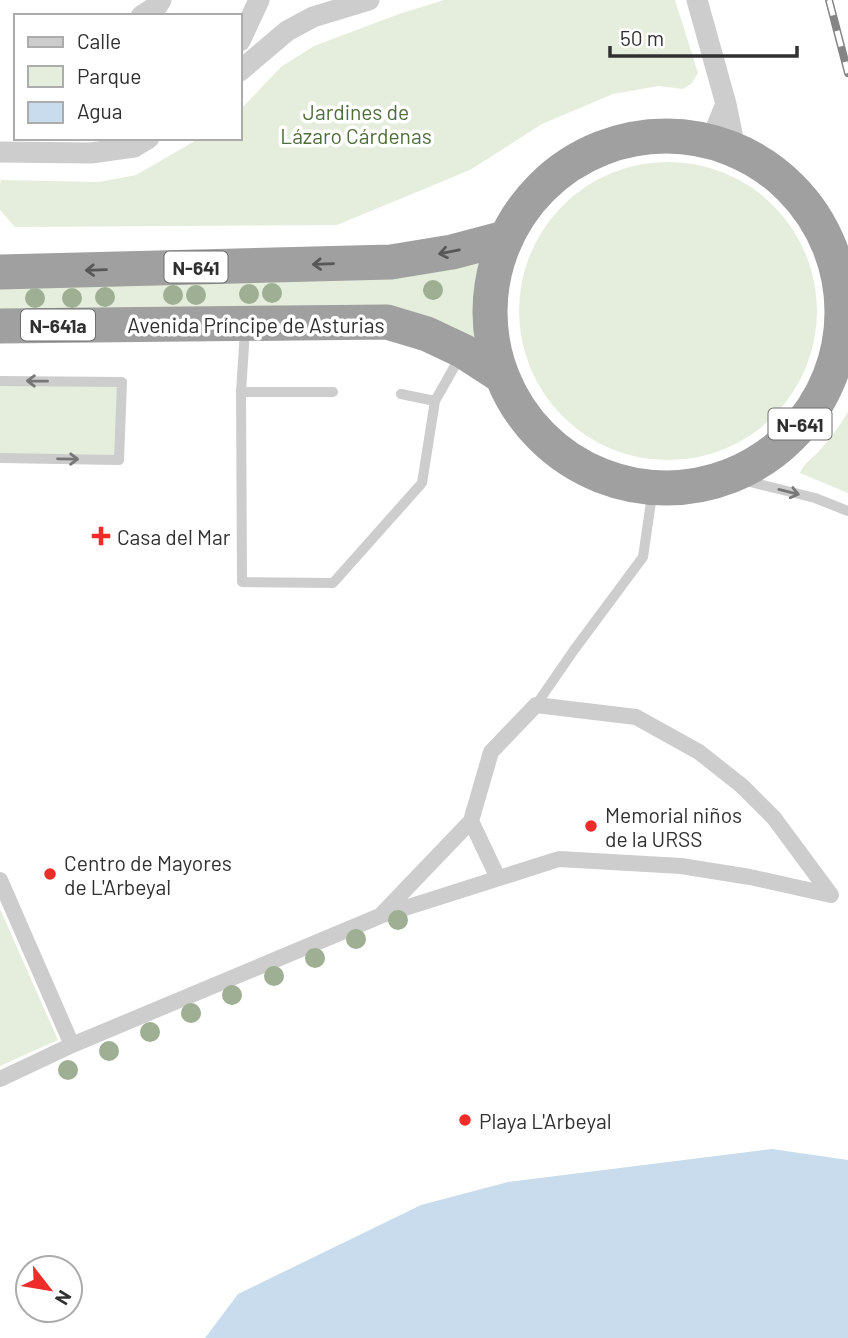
<svg xmlns="http://www.w3.org/2000/svg" width="848" height="1338" font-family="Barlow,sans-serif">
<rect width="100%" height="100%" fill="#fff"/>
<path fill="#e5eedd" d="M444,0H675L698,73L692,83L683,89L659,86L613,94L542,124L470,170L337,225L15,227L0,210V183L1,180L99,182L136,175L200,138H240V110L281,67L314,46L399,14Z
M519 311a149 149 0 1 1 298 0a149 149 0 1 1-298 0Z
M505,238L495,269L487,309L500,375L427,334L0,326V272Z
M0,381L122,382L119,460L0,458Z
M848,412V493L800,473C804,463 813,458 820,450C831,438 840,425 848,412Z
M0,909L58,1040L0,1066Z"/>
<path fill="#c9dcee" d="M772,1149L848,1160V1338H205L238,1294L421,1205L508,1182Z"/>
<g fill="none" stroke-linecap="round" stroke-linejoin="round">
<path stroke="#cdcdcd" stroke-width="10" d="M245,330L241,392L242,582L333,583L422,483L435,401L461,355
M0,381L122,382L119,460L0,458
M241,392H333
M401,394L435,401
M730,477L815,498L848,511
M536,705L574,650L643,557L653,488"/>
<path stroke="#cdcdcd" stroke-width="16" d="M471,821L498,878
M0,880L72,1045
M0,1079L72,1045L380,916L471,821L491,752L536,705L636,717L699,752L742,786L774,818L831,895L750,877L681,866L559,859L380,916"/>
<path stroke="#cdcdcd" stroke-width="21" d="M697,0L726,104L735,148
M141,16L158,5L161,0
M240,41L259,0
M240,71L287,31L313,17L369,0
M711,140L726,104
M0,152L91,153L134,147L149,138"/>
<path stroke="#cdcdcd" stroke-width="26" d="M835,262L848,273
M841,338H848"/>
<path stroke="#a0a0a0" stroke-width="35" d="M490 312a176 176 0 1 1 352 0a176 176 0 1 1-352 0Z
M0,272L391,262L452,252L505,238
M0,326L387,322L427,334L463,351L500,375"/>
<defs>
<path id="rail" d="M829,0L848,73"/>
</defs>
<use href="#rail" stroke="#858585" stroke-width="8"/>
<use href="#rail" stroke="#fff" stroke-width="5" stroke-dasharray="16" stroke-linecap="butt"/>
</g>
<g fill="#9eaf93">
<circle cx="433" cy="290" r="10"/>
<circle cx="272" cy="293" r="10"/>
<circle cx="249" cy="294" r="10"/>
<circle cx="173" cy="295" r="10"/>
<circle cx="196" cy="295" r="10"/>
<circle cx="105" cy="297" r="10"/>
<circle cx="35" cy="298" r="10"/>
<circle cx="72" cy="298" r="10"/>
<circle cx="398" cy="920" r="10"/>
<circle cx="356" cy="939" r="10"/>
<circle cx="315" cy="958" r="10"/>
<circle cx="274" cy="976" r="10"/>
<circle cx="232" cy="995" r="10"/>
<circle cx="191" cy="1013" r="10"/>
<circle cx="150" cy="1032" r="10"/>
<circle cx="109" cy="1051" r="10"/>
<circle cx="68" cy="1070" r="10"/>
</g>
<defs><path id="oneway-shaft" d="M-6 0H5M1.5-3L5.5 0L1.5 3" fill="none" stroke-width="1.6" stroke-linecap="round" stroke-linejoin="round" transform="scale(1.75)"/></defs>
<g stroke="#575757">
<use href="#oneway-shaft" transform="translate(449 252) rotate(169)"/>
<use href="#oneway-shaft" transform="translate(323 264) rotate(178)"/>
<use href="#oneway-shaft" transform="translate(96 270) rotate(178)"/>
</g>
<g stroke="#777">
<use href="#oneway-shaft" transform="translate(37 381) rotate(-179)"/>
<use href="#oneway-shaft" transform="translate(68 459) rotate(1)"/>
<use href="#oneway-shaft" transform="translate(789 492) rotate(14)"/>
</g>
<g fill="#ee2d2b" stroke="#fff" stroke-width="2.5">
<path d="M97.5 525.5h7v7h7v7h-7v7h-7v-7h-7v-7h7z"/>
<circle cx="591" cy="826" r="7"/>
<circle cx="50" cy="874" r="7"/>
<circle cx="465" cy="1120" r="7"/>
</g>
<g text-anchor="middle" dominant-baseline="central" stroke-width="7" stroke-linejoin="round" paint-order="stroke">
<g fill="#fff" stroke="#6e6e6e" stroke-width="2">
<rect x="164.5" y="251.5" width="63" height="31" rx="5"/>
<rect x="21" y="309.5" width="74" height="31" rx="5"/>
<rect x="768.5" y="408.5" width="63" height="31" rx="5"/>
</g>
<g font-size="19" font-weight="bold" fill="#303030">
<text x="196" y="267">N-641</text>
<text x="58" y="325">N-641a</text>
<text x="800" y="424">N-641</text>
</g>
<g font-size="21" fill="#4e6e3a" stroke="#fff">
<text x="356" y="111">Jardines de<tspan x="356" dy="24">Lázaro Cárdenas</tspan></text>
</g>
<g font-size="21" fill="#303030" stroke="#fff">
<text x="256" y="324">Avenida Príncipe de Asturias</text>
</g>
<g font-size="21" fill="#303030" stroke="#fff" text-anchor="start">
<text x="117" y="536">Casa del Mar</text>
<text x="605" y="814">Memorial niños<tspan x="605" dy="24">de la URSS</tspan></text>
<text x="64" y="862">Centro de Mayores<tspan x="64" dy="24">de L'Arbeyal</tspan></text>
<text x="479" y="1120">Playa L'Arbeyal</text>
</g>
</g>
<rect x="14" y="14" width="228" height="126" fill="#ffffff" stroke="#acacac" stroke-width="2"/>
<rect x="28" y="37" width="35" height="10" fill="#cdcdcd" stroke="#acacac" stroke-width="2"/>
<text x="77" y="49" font-size="21" fill="#303030">Calle</text>
<rect x="28" y="66" width="35" height="21" fill="#e5eedd" stroke="#acacac" stroke-width="2"/>
<text x="77" y="84" font-size="21" fill="#303030">Parque</text>
<rect x="28" y="102" width="35" height="21" fill="#c9dcee" stroke="#acacac" stroke-width="2"/>
<text x="77" y="119" font-size="21" fill="#303030">Agua</text>
<g transform="translate(49 1289) rotate(121)"><circle r="33" fill="#ffffff" stroke="#acacac" stroke-width="2"/>
<path d="M0-5L12 26L0 18L-12 26Z" fill="#ee2d2b"/>
<text y="-10" font-size="19" font-weight="bold" text-anchor="middle" fill="#303030">N</text>
</g>
<path d="M610 46v10h187v-10" fill="none" stroke="#303030" stroke-width="3.5"/>
<text x="620" y="46" font-size="21" fill="#303030" stroke="#ffffff" stroke-width="5" paint-order="stroke">50 m</text>
</svg>
